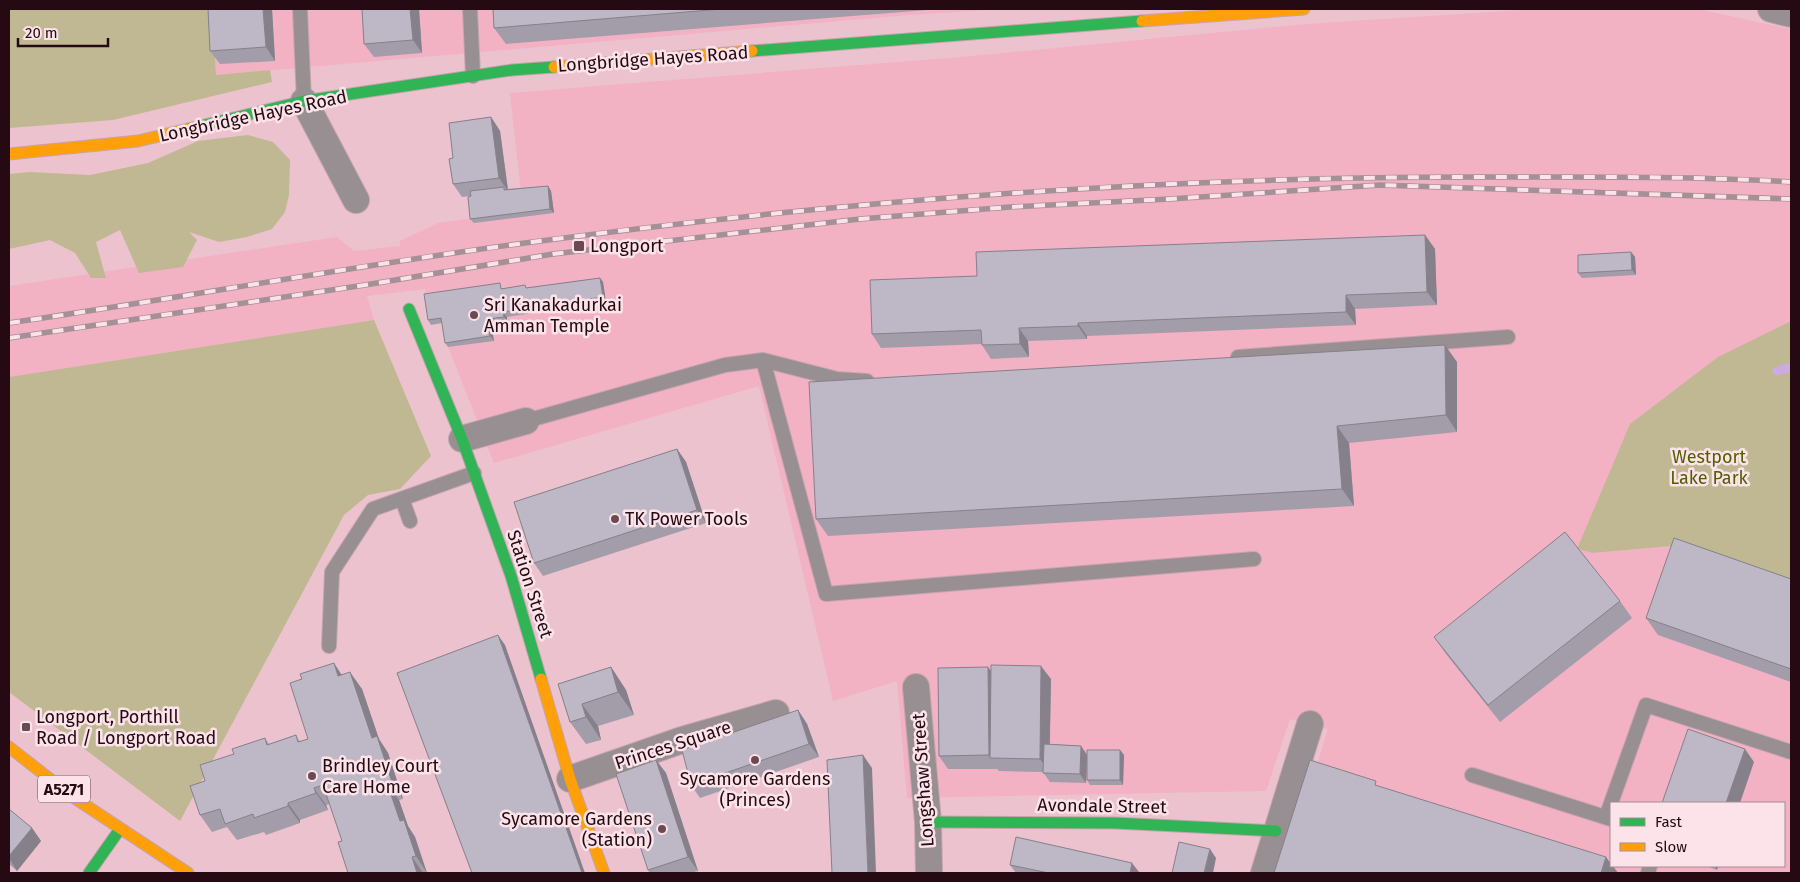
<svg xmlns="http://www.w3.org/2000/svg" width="1800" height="882" font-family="'Fira Sans',sans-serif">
<rect width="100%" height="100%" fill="#ecc2ce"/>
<path fill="#f3b1c4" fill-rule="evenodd" d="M212,9H1003L909,15L216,75Z
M1537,9H1698L1791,29V324L1578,549L1593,553L1682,545L1791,584V873H1284L1328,729L1290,719L1266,791L907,798L897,681L833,701L759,386L494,463L448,347L445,323L427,299L425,289L367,296L374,320L9,377V286L337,237L354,251L400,246V241L438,223L473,218L521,193L510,93L972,56L1306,24ZM1611,803H1784V866H1611Z"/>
<path fill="#c0b893" d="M9,9H212L216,75L270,70L272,82L113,120L9,128Z
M248,135L273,142L290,160L289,195L285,212L272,229L247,237L219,242L189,232L197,240L183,267L139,273L120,230L96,242L106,278H91L75,253L50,240L9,249V174L30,172L90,175L148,163L198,141Z
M374,320L431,456L400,489L368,495L344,515L180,821L9,692V377Z
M1791,321V584L1682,545L1593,553L1577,549L1630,424L1718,357Z"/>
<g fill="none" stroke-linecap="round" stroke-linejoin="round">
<path stroke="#cbabe2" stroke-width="9" d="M1777,371L1791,367"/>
<defs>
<path id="lane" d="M300,9L304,101
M470,9L473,76
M1238,357L1508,337
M763,360L826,594L1254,559
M526,421L725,365L763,360L837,379L867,381
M402,499L410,521
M329,646L332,572L373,509L474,473
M1472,775L1611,819
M1606,817L1646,705L1791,752
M1648,873L1650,866"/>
<path id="street" d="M1771,9L1791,14
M304,101L356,200
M462,439L526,421
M916,687L928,822L929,873
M570,779L682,740L776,713
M1264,873L1310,724"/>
<path id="fast" d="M752,51L1142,21
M188,129L304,101L512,70L554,67
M409,309L462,439L511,576L541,679
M928,822L1115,823L1276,831
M89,873L120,829"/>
<path id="slow" d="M1142,21L1304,9
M554,67L752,51
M9,154L138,141L188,129
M541,679L570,779L604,873
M9,747L73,797L188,873"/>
</defs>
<use href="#lane" stroke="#c5a4ae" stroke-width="16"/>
<use href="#street" stroke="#c5a4ae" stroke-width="28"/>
<use href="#fast" stroke="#c5a4ae" stroke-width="13"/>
<use href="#slow" stroke="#c5a4ae" stroke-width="13"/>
<use href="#lane" stroke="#978f92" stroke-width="14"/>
<use href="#street" stroke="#978f92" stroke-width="26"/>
<use href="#fast" stroke="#30b455" stroke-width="11"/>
<use href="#slow" stroke="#ff9f0a" stroke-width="11"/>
<defs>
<path id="rail" d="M9,323C181,298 352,266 525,243C846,200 1170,176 1494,177C1593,177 1692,176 1791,182
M9,338L365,285L553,254L860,219L1010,207L1170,199L1380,185L1791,199"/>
</defs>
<use href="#rail" stroke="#a49097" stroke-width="5.5"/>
<use href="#rail" stroke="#fce3e9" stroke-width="4" stroke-dasharray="11" stroke-linecap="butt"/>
</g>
<path fill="#a39da9" d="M208,9H272L275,61L220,64L210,51Z
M362,9H419L422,53L374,57L364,44Z
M493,9H940L506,44L494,28Z
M491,117L500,131L508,189L548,186L551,191L554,213L474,223L470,219L471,196L462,197L453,184V158Z
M1425,235L1435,249L1437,305L1355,309L1356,325L1087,336V339L1028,341L1029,357L991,359L982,345V344L881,348L872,334L977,276Z
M1631,252L1635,257L1636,275L1582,278L1578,273Z
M600,278L603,282L606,302L507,317V322L491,324L494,341L448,347L445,343L442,323L431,325L428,320L503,288H527Z
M1457,362V432L1349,443L1354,506L828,536L816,519Z
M677,449L686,462L706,523L543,576L534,563Z
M1791,579V682L1658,635L1646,618Z
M1620,601L1632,618L1500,722L1446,654L1434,637Z
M611,667L626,690L634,715L598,726L601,740L586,744L570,722L558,684Z
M991,671L1051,679L1050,744L1081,746L1087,755L1086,783L1050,782L1043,772L999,771L997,769H948L939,756Z
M342,674L362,689L379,739L388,753L403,799L399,800L408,826L415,837L427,873H348L342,841L330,804L326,805L328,810L300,820V823L266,835L264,832L237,840L227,827L212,832L200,815L205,781L234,754L265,738L269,744L296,735L300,742L308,739Z
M798,710L807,724L819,757L700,798L691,785Z
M1120,750L1124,755L1123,785H1090L1087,780Z
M656,760L666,773L698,871L690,873H650L648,870Z
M9,809L32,828L41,841L17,871L9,864Z
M1010,865L1139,872L1138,873H1016Z
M1706,866H1718L1717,870Z"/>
<path fill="#85808a" d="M263,9H272L275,61L266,47Z
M410,9H419L422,53L413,40Z
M491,117L500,131L508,191L499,178Z
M548,186L551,191L554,213L550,209Z
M1425,235L1435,249L1437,305L1427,292Z
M1631,252L1635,257L1636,275L1632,270Z
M600,278L603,282L606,302L603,297Z
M1346,295L1355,309L1356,325L1346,312Z
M503,312L507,317V322L504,317Z
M488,319L491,324L494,341L490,336Z
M1078,323L1087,336V339L1078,326Z
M1019,328L1028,341L1029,357L1020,344Z
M1445,345L1457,362V432L1446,415Z
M1337,426L1349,443L1354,506L1342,489Z
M677,449L686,462L706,523L697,510Z
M498,635L505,645L585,873H582Z
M334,663L345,680L338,676Z
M1041,666L1051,679L1049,772L1040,759Z
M611,667L626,690L634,715L618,692Z
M988,667L998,680L990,758L989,755Z
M350,672L362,689L379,739L388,753L403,799L392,782L372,738Z
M582,704L598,726L601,740L586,717Z
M798,710L807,724L819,757L809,744Z
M1081,746L1087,755L1086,783L1080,774Z
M1745,749L1754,762L1740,803H1726Z
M1120,750L1124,755L1123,785L1120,780Z
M863,755L872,768L876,873H868Z
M656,760L666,773L698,871L688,857Z
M387,783L399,800L408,826L415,837L427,873L416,856L400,821Z
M314,788L326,805L328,810L316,793Z
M288,803L300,820V823L288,806Z
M32,828L41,841L17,871L9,858V856Z
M1210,849L1216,858L1213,873H1204Z
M412,857L423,873H417Z
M1606,857L1611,864V866H1613L1618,873H1601Z
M1132,863L1139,872L1138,873H1130Z
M1714,866H1718L1717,870Z"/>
<path fill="#beb7c5" stroke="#85808a" d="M208,9H263L266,47L210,51Z
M362,9H410L413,40L364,44Z
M493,9H722L494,28Z
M491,117L499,178L453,184L449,159L453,158L449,123Z
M548,186L550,209L470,219L468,197L471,196L470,191L504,187V190Z
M1425,235L1427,292L1346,295V312L1078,323V326L1019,328L1020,344L982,345L981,330L872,334L870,280L977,276L976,252Z
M1631,252L1632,270L1578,273V255Z
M600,278L603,297L503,312L504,317L488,319L490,336L445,343L441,318L428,320L424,294L500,283L501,289L525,285L526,288Z
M1445,345L1446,415L1337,426L1342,489L816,519L809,382Z
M677,449L697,510L534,563L514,502Z
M1565,532L1620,601L1488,705L1434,637Z
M1674,538L1791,579V669L1646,618Z
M498,635L582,873H472L397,673Z
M334,663L338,676L350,672L372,738L377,736L392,782L387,783L400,821L404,820L416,856L412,857L417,873H348L338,842L342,841L323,785L314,788L316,793L288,803V806L254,818L253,814L225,824L220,809L200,815L190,786L205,781L200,765L234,754L232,749L265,738L267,745L296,735L298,742L308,739L290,683L302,679L300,674Z
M991,665L1041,666L1040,759L990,758Z
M611,667L618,692L582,704L586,717L570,722L558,684Z
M988,667L989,755L939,756L938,668Z
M798,710L809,744L691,785L682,750Z
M1688,729L1745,749L1726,803H1662Z
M1044,744L1081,746L1080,774L1043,773Z
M1087,750H1120V780H1087Z
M863,755L868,873H832L827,760Z
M656,760L688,857L648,870L616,774Z
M1310,760L1376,781L1375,785L1606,857L1601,873H1274Z
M9,809L32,828L9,856Z
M1016,837L1132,863L1130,873H1049L1010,865Z
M1179,842L1210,849L1204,873H1172Z"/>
<g fill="#6b4a54" stroke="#fce3e9" stroke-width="2">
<rect x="573" y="240" width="12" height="12" rx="2.5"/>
<circle cx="474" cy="315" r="5"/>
<circle cx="615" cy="519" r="5"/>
<rect x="21" y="722" width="10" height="10" rx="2.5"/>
<circle cx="755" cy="760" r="5"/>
<circle cx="312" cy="776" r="5"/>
<circle cx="662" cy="829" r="5"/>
</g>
<g text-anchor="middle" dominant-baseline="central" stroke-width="5" stroke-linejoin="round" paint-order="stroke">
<rect fill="#fce3e9" stroke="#664b53" stroke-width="1" x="38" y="775.5" width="52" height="27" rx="4"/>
<g font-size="16" font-weight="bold" fill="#250a13">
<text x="64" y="789">A5271</text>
</g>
<g font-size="18" fill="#250a13" stroke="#fce3e9">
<text transform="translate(653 59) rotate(-4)">Longbridge Hayes Road</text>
<text transform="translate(253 116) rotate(-12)">Longbridge Hayes Road</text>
<text transform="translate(530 584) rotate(72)">Station Street</text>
<text transform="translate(673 745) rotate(-18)">Princes Square</text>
<text transform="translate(923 780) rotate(-94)">Longshaw Street</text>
<text transform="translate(1102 806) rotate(1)">Avondale Street</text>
</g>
<g font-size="18" fill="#250a13" stroke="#fce3e9" text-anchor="start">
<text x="590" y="246">Longport</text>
<text x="484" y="305">Sri Kanakadurkai<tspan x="484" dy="21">Amman Temple</tspan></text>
<text x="625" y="519">TK Power Tools</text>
<text x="36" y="717">Longport, Porthill<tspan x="36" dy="21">Road / Longport Road</tspan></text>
<text x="322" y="766">Brindley Court<tspan x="322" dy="21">Care Home</tspan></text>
<text x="755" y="779" text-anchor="middle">Sycamore Gardens<tspan x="755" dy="21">(Princes)</tspan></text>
<text x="652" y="819" text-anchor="end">Sycamore Gardens<tspan x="652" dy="21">(Station)</tspan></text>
</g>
<g font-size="18" fill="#4f6001" stroke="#fce3e9">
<text x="1709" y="457">Westport<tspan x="1709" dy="21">Lake Park</tspan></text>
</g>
</g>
<rect width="1800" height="882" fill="none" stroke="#250a13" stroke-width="20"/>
<rect x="1610" y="802" width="175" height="65" fill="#fce3e9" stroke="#a68c93"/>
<rect x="1620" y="818" width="25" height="8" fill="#30b455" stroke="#a68c93"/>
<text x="1655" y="827" font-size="15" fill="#250a13">Fast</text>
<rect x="1620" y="843" width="25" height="8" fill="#ff9f0a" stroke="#a68c93"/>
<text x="1655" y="852" font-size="15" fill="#250a13">Slow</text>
<path d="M18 38v8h90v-8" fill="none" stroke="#250a13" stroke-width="2.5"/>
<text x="25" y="38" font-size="15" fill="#250a13" stroke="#fce3e9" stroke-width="4" paint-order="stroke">20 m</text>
</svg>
